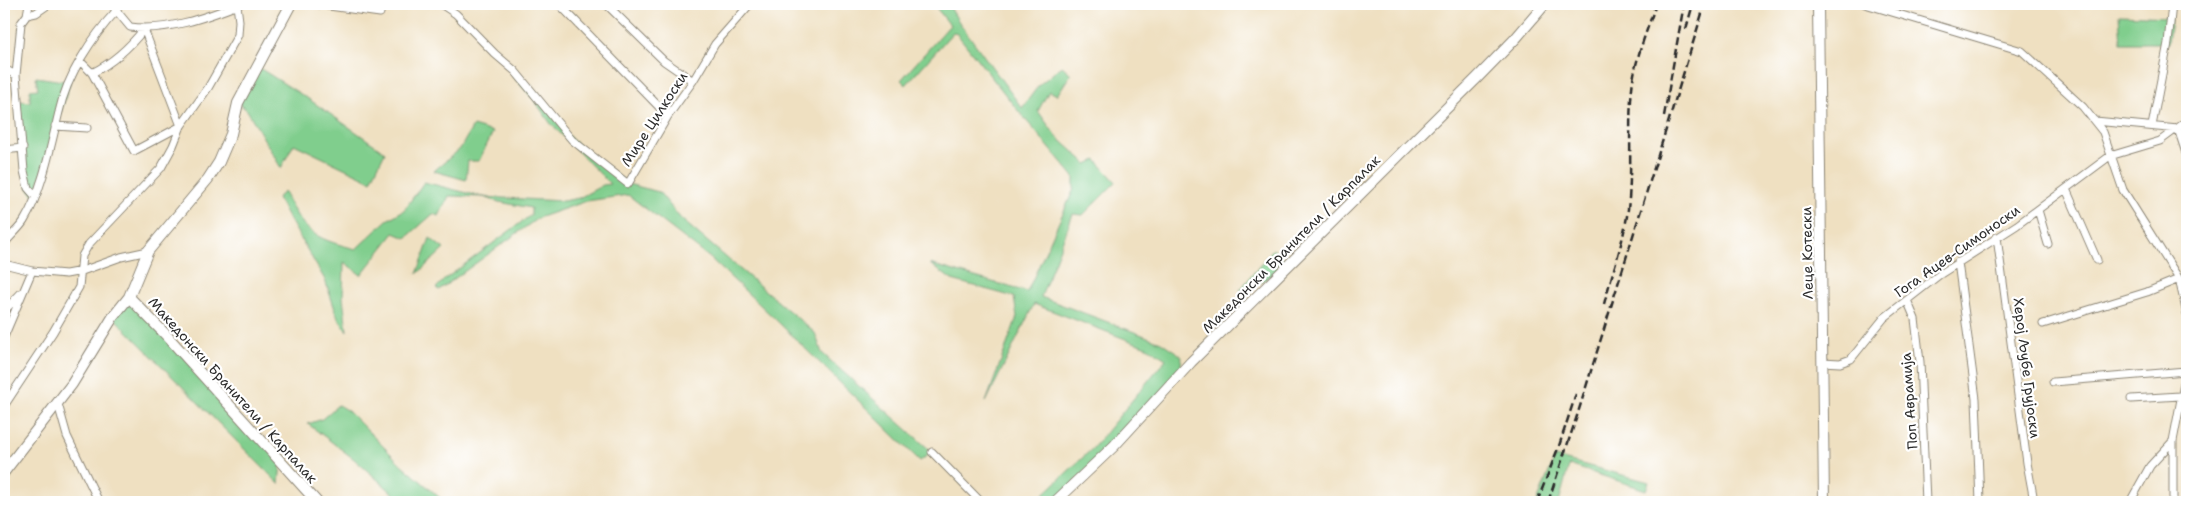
<svg xmlns="http://www.w3.org/2000/svg" width="2191" height="506" font-family="'Shantell Sans',sans-serif">
<rect width="100%" height="100%" fill="#fff"/>
<filter id="ink" filterUnits="userSpaceOnUse"><feTurbulence type="fractalNoise" baseFrequency=".02" numOctaves="2"/><feDisplacementMap in="SourceGraphic" scale="10" xChannelSelector="R" yChannelSelector="G"/><feConvolveMatrix kernelMatrix="1 2 1 2 8 2 1 2 1" color-interpolation-filters="sRGB"/></filter>
<filter id="wash" filterUnits="userSpaceOnUse"><feTurbulence type="fractalNoise" baseFrequency=".0096" numOctaves="4" result="noise"/><feDisplacementMap in="SourceGraphic" scale="20" xChannelSelector="R" yChannelSelector="G"/><feGaussianBlur stdDeviation="1.12" result="paint"/><feColorMatrix in="noise" values="0 0 0 0 0 0 0 0 0 0 0 0 0 0 0 0 0 1.4 0 .05"/><feComposite in="paint" operator="in"/></filter>
<g filter="url(#wash)">
<rect width="100%" height="100%" fill="#efe0c1"/>
<path fill="#80ce8d" stroke="#567c5c" d="M933,4H948L959,22L1022,108L1039,85L1062,66L1071,74L1057,95L1049,91L1038,111L1056,136L1087,164L1096,160L1116,182L1083,215L1073,214L1041,297L1161,342L1182,356L1180,374L1055,502H1035L1093,448L1166,359L1149,348L1034,304L986,402L1017,317L1014,297L952,280L930,264L1027,292L1074,189V177L1020,113L957,34L953,32L906,85L901,80L950,25Z
M2119,15L2171,17L2168,43H2121Z
M256,66L307,98L385,152L371,181L294,144L281,168L247,110L238,103Z
M515,71L572,140L628,184L659,192L681,219L815,333L822,353L932,452L920,461L773,317L710,258L628,195L587,201L538,218L439,290L436,288L445,279L531,215V208L499,202L483,197L449,196L439,216L433,214L406,238L394,233L361,275L344,262L343,297L347,331L338,318L325,280L277,198L284,192C304,232 312,238 356,249L387,220L404,210L424,182L483,197L563,201L579,198L603,185L610,184L551,124L534,100L512,75Z
M36,77L70,82L35,196L28,188L18,101L30,102V90L38,89Z
M473,126L493,132L479,161H468L466,180L434,171L460,149Z
M430,238L444,249L417,274Z
M1273,249L1290,264L1244,293L1240,290Z
M129,297L281,463L279,484L113,317Z
M338,405L348,411L402,465L445,502H403L354,459L308,424L322,419Z
M1555,457L1649,482L1646,490L1569,465L1559,502H1537Z"/>
</g>
<g filter="url(#ink)">
<g fill="none" stroke-linecap="round" stroke-linejoin="round">
<defs>
<path id="street" d="M29,4L27,15L21,23L16,75L24,171L28,188L35,196
M111,4L130,27C166,32 207,17 240,4
M315,4L380,13
M441,4L456,14L495,54L515,71L572,140L628,184L668,116L693,81L715,44L750,4
M559,4L668,116
M606,4L664,61L693,81
M1865,4L2022,51L2083,107L2103,132L2123,190L2179,279L2187,314
M27,15L36,13L49,4
M80,61L92,73L134,151L181,126L144,29C129,48 114,62 92,73
M4,69L16,75
M2095,121L2178,129L2187,156
M55,126L87,128
M2152,126L2168,43L2172,4
M4,150L23,148
M2066,189L2097,260
M2038,210L2048,244
M1997,237L2027,463L2034,501
M4,244C10,236 19,229 24,221C42,192 51,145 59,112C67,75 92,37 117,10L118,4
M1958,262L1976,399L1980,502
M4,264L32,271L66,274L82,271L121,257L148,251
M1907,300L1915,319L1920,362L1926,502
M4,311L21,293
M2043,324L2147,292L2179,279
M4,337L32,271
M1822,362L1840,363L1851,359L1884,318L1939,275L2017,225L2110,156L2160,141L2187,121
M2053,382L2186,371
M2131,399L2180,396
M58,404L67,436L99,502
M4,406L53,332L79,287L82,256L89,244L161,168L173,146L181,126L208,88L238,35L239,21L237,5
M932,452L981,502
M2130,502L2150,466L2173,441
M2173,502V441L2187,368"/>
<path id="secondary" d="M1818,4L1824,502
M129,297L167,336L317,502
M4,472L72,384L113,317L129,297L148,251L208,179L219,162L231,134L238,103L291,4
M1055,502L1114,446L1191,362L1477,78L1516,38L1545,4"/>
</defs>
<use href="#street" stroke="#8d8676" stroke-width="9"/>
<use href="#secondary" stroke="#8d8676" stroke-width="12"/>
<use href="#street" stroke="#fff" stroke-width="7"/>
<use href="#secondary" stroke="#fff" stroke-width="10"/>
<path stroke="#2b2b2b" stroke-width="2.5" stroke-dasharray="8 4" stroke-linecap="butt" d="M1686,29L1693,4
M1664,116L1684,4
M1604,304C1612,273 1624,241 1628,209C1633,166 1627,123 1633,80C1637,54 1648,28 1656,4
M1537,502L1559,446L1576,394
M1548,502L1577,416L1705,4"/>
</g>
</g>
<g text-anchor="middle" dominant-baseline="central" stroke-width="4.5" stroke-linejoin="round" paint-order="stroke">
<g font-size="14" fill="#2b2b2b" stroke="#fff">
<text transform="translate(654 119) rotate(-57)">Мире Цилкоски</text>
<text transform="translate(1291 244) rotate(-45)">Македонски Бранители / Карпалак</text>
<text transform="translate(1957 251) rotate(-35)">Гога Ацев-Симоноски</text>
<text transform="translate(1807 253) rotate(-91)">Леце Котески</text>
<text transform="translate(2027 368) rotate(83)">Херој Љубе Грујоски</text>
<text transform="translate(233 390) rotate(48)">Македонски Бранители / Карпалак</text>
<text transform="translate(1909 401) rotate(-94)">Поп Аврамија</text>
</g>
</g>
<rect width="2191" height="506" fill="none" stroke="#fff" stroke-width="20"/>
</svg>
